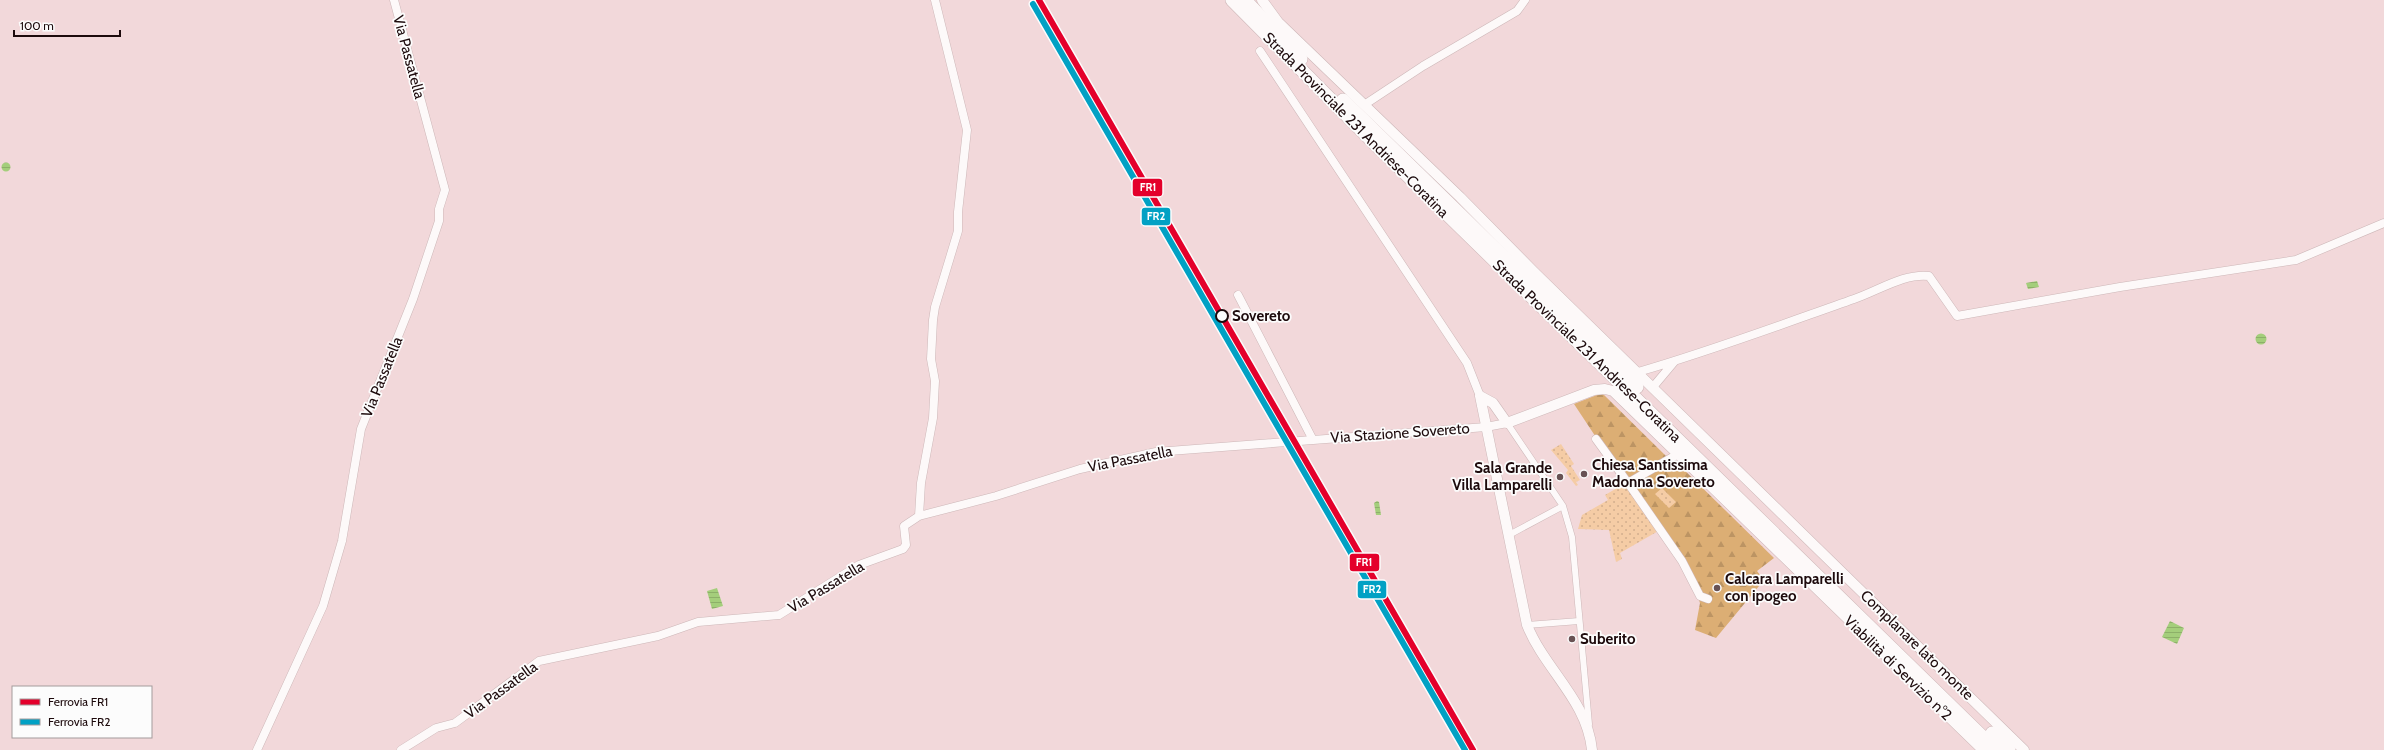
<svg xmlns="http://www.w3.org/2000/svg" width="2384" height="750" font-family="Cabin,sans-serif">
<defs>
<pattern id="forest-firs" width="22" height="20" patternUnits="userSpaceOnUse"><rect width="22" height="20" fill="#dcae74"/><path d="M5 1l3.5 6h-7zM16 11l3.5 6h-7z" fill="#bc9463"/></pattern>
<pattern id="park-dots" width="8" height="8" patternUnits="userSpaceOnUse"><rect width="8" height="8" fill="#f5cca5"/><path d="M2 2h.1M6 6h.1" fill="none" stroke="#d2ae8d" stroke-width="1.8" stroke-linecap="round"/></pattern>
<pattern id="water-rules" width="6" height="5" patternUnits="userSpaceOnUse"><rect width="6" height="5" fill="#a4ce7b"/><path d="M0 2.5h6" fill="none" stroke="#8db069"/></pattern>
</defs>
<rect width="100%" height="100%" fill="#f2d8da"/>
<path fill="url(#forest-firs)" d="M1602,393L1667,457L1674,460L1774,558L1757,571L1764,580L1716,638L1695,630L1700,603L1695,587L1574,404Z"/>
<path fill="url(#park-dots)" d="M1561,444L1574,464L1571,466L1580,480L1576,482L1578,485L1576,486L1566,473L1568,470L1551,450Z
M1624,484L1660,530L1620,553L1622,559L1616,562L1609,530L1578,529L1582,515L1608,500L1605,495Z
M1662,488L1676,502L1669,508L1655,494Z"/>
<path fill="url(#water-rules)" d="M1.5 167a4.5 4.5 0 1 1 9 0a4.5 4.5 0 1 1-9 0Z
M2037,281L2039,287L2028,289L2026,283Z
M2255.5 339a5.5 5.5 0 1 1 11 0a5.5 5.5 0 1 1-11 0Z
M1377,501L1379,502L1381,515H1376L1374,503Z
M717,588L723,606L712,609L707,591Z
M2170,621L2184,628L2177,644L2162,637Z"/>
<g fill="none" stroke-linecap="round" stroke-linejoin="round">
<defs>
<path id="pedestrian" d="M1507,423L1563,506L1572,537L1589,724
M1509,535L1563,506
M1527,625L1579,621"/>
<path id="minor" d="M1260,51L1467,363L1480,396
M1364,105L1423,66L1517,11L1525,0
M1238,295L1313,440L1486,427L1507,423
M1638,372C1711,351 1783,324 1854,299C1878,291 1904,273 1929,276L1957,316L2120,287L2296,260L2384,223
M1653,387L1674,362
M1596,439L1628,483L1678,454
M1628,483L1682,561L1700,596L1708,599
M919,516L921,483L933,418L935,381L931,359L933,320L935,307L958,231V212L967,130L935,0
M257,750L323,606L342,541L361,429L413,299L439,221V209L445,190L394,0
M401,750L436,728L455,723L539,661L658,636L698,622L779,615L859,565L903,549L906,545L904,526L919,516L996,496L1080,469L1156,452L1313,440"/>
<path id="tertiary" d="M1262,0L1278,22L1460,197L1533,271L2024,750
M1592,750C1587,700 1545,670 1527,625L1480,396L1493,403L1507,423L1594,390L1605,389L1613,391L1983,750"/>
<path id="trunk" d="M1232,0L1372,141L1996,750
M1245,0L1301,59
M1343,100L1637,387
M1992,733L2009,750"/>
</defs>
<use href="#pedestrian" stroke="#cdb7b8" stroke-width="7"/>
<use href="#minor" stroke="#cdb7b8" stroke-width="9"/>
<use href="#tertiary" stroke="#cdb7b8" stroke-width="11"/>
<use href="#trunk" stroke="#cdb7b8" stroke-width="14"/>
<use href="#pedestrian" stroke="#fdf9f9" stroke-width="6"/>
<use href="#minor" stroke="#fdf9f9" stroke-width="8"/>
<use href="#tertiary" stroke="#fdf9f9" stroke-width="10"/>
<use href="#trunk" stroke="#fdf9f9" stroke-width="13"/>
<defs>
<path id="rail-1" d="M1039,0L1473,750"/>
<path id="rail-2" d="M1033,4L1465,750"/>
</defs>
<use href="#rail-1" stroke="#fcfcfc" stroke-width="9"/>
<use href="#rail-2" stroke="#fcfcfc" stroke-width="9"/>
<use href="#rail-1" stroke="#e4002b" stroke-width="6"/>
<use href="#rail-2" stroke="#01a1c4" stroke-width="6"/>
</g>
<circle fill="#fcfcfc" stroke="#1d0a0c" stroke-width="2" cx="1222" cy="316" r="6"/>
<g fill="#685254" stroke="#fcfcfc" stroke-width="1.5">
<circle cx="1584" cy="474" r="4"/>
<circle cx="1560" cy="477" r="4"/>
<circle cx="1717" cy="588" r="4"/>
<circle cx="1572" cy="639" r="4"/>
</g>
<g text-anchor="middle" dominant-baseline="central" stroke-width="3.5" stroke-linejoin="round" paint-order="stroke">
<g font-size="15" fill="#1d0a0c" stroke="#fcfcfc">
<text transform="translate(409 57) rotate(75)">Via Passatella</text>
<text transform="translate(1356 125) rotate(45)">Strada Provinciale 231 Andriese-Coratina</text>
<text transform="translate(1587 351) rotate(44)">Strada Provinciale 231 Andriese-Coratina</text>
<text transform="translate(382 377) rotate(-68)">Via Passatella</text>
<text transform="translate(1400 433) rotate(-4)">Via Stazione Sovereto</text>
<text transform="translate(1130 459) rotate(-11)">Via Passatella</text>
<text transform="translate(826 587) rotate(-31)">Via Passatella</text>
<text transform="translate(1917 645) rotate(44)">Complanare lato monte</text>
<text transform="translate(1898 668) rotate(44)">Viabilità di Servizio n°2</text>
<text transform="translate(501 690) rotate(-36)">Via Passatella</text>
</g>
<g font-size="15" font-weight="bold" fill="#1d0a0c" stroke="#fcfcfc" text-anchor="start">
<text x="1232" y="316">Sovereto</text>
</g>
<g font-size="15" font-weight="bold" fill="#1d0a0c" stroke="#fcfcfc" text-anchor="start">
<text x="1592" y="465">Chiesa Santissima<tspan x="1592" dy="17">Madonna Sovereto</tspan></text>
<text x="1552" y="468" text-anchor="end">Sala Grande<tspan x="1552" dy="17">Villa Lamparelli</tspan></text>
<text x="1725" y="579">Calcara Lamparelli<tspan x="1725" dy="17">con ipogeo</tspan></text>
<text x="1580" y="639">Suberito</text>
</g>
</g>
<g stroke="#fcfcfc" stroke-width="1.5">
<rect x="1132" y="178" width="31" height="19" rx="4" fill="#e4002b"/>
<rect x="1141" y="207" width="30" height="19" rx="4" fill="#01a1c4"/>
<rect x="1349" y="553" width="31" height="19" rx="4" fill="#e4002b"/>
<rect x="1357" y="580" width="30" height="19" rx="4" fill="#01a1c4"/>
</g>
<g font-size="11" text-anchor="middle" font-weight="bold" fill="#fff">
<text x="1148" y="191">FR1</text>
<text x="1156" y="220">FR2</text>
<text x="1364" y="566">FR1</text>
<text x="1372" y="593">FR2</text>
</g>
<rect x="12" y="686" width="140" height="52" fill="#fcfcfc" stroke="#a39b9c"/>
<rect x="20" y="699" width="20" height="6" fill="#e4002b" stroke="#a39b9c"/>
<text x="48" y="706" font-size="12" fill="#1d0a0c">Ferrovia FR1</text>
<rect x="20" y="719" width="20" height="6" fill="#01a1c4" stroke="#a39b9c"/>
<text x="48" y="726" font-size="12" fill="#1d0a0c">Ferrovia FR2</text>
<path d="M14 30v6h106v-6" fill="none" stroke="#1d0a0c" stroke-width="2"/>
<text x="20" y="30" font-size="12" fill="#1d0a0c" stroke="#fcfcfc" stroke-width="3" paint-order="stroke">100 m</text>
</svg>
